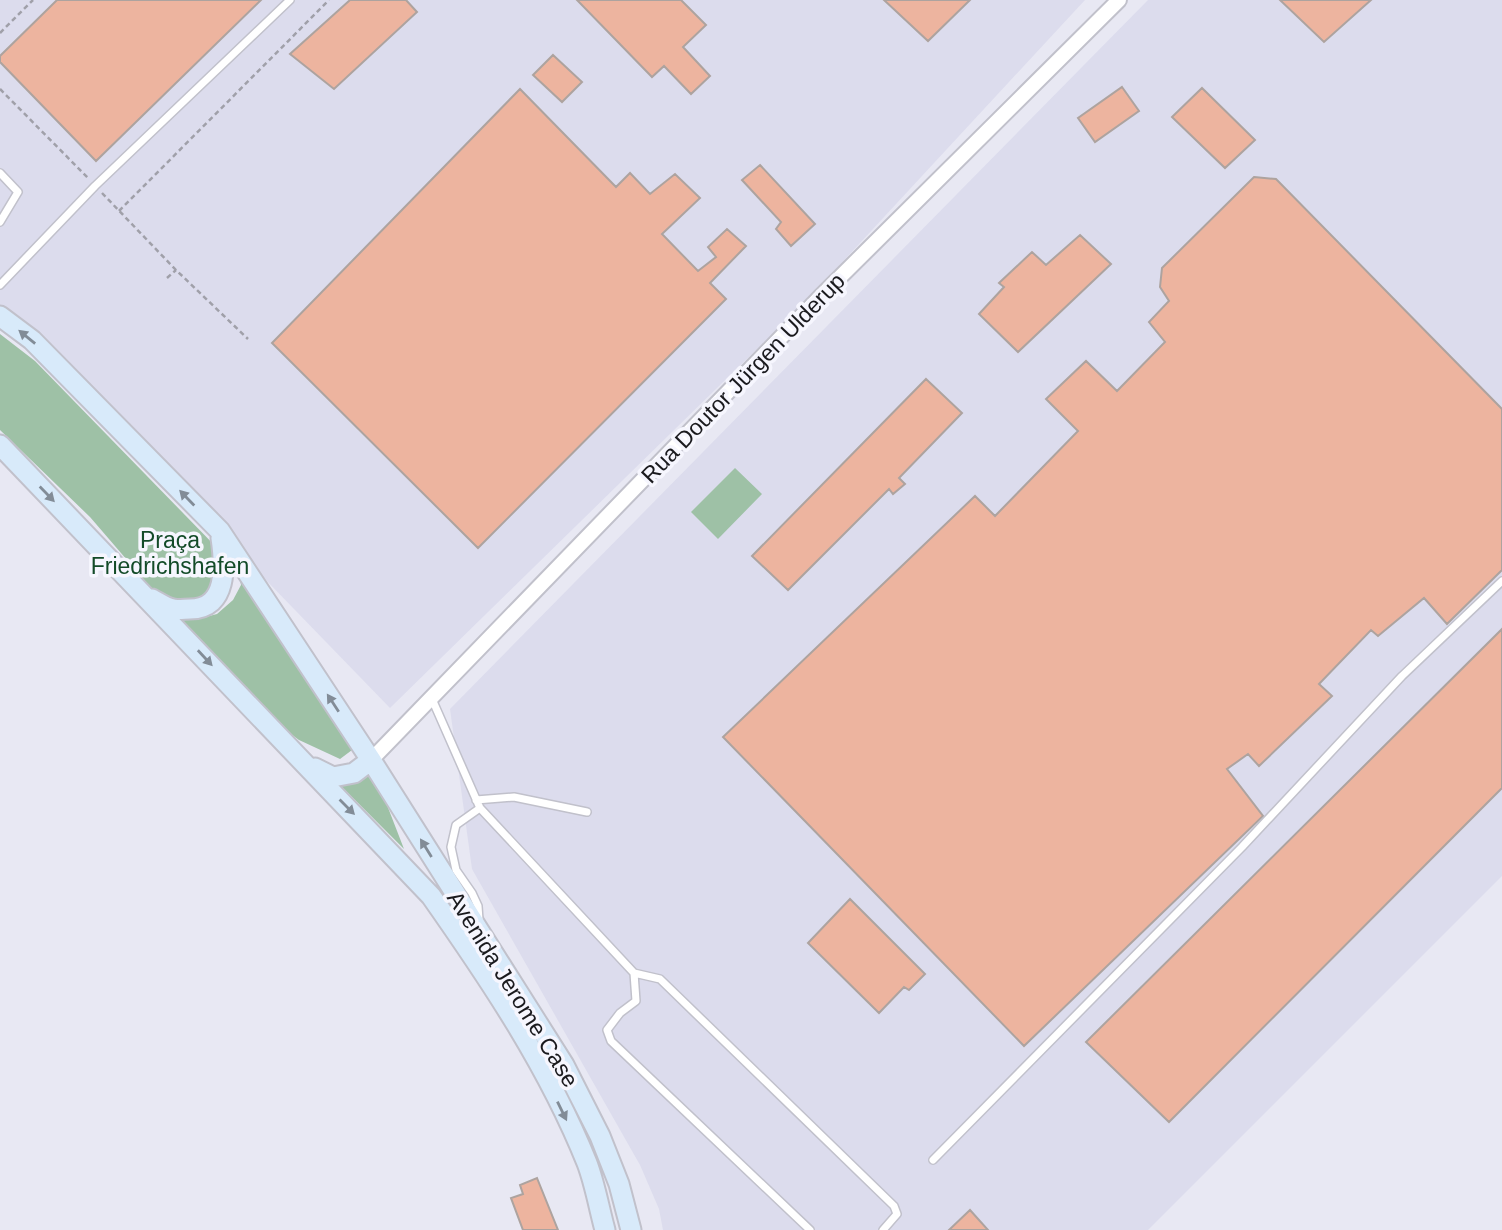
<svg xmlns="http://www.w3.org/2000/svg" width="1502" height="1230" font-family="Helvetica,sans-serif">
<rect width="100%" height="100%" fill="#e8e8f3"/>
<path fill="#dcdced" d="M0,0H1085L810,297L390,708L0,306Z
M1148,0H1502V876L1148,1230H663L659,1209L640,1165L472,869L450,709Z"/>
<path fill="#9ec1a6" d="M0,334L35,361L221,552L209,594L191,600L158,596L90,517L0,430Z
M735,468L762,494L718,539L691,512Z
M238,568L352,750L340,759L299,740L242,698L175,617L194,620L217,614L233,600L241,585Z
M375,774L404,849L339,784Z"/>
<path fill="#edb49f" stroke="#ada39f" stroke-width="2" d="M57,0H261L96,161L0,62V56Z
M350,0H406L417,12L334,89L290,54Z
M577,0H681L706,25L683,47L710,76L691,94L664,66L652,77Z
M884,0H970L928,41Z
M1280,0H1371L1324,42Z
M553,55L582,82L562,102L533,75Z
M1122,87L1139,111L1095,142L1078,118Z
M1202,88L1255,140L1225,168L1172,117Z
M520,89L616,187L630,173L650,194L675,174L700,198L662,234L698,271L716,257L708,247L727,229L746,246L710,283L726,299L478,548L272,343Z
M760,165L815,224L791,246L776,229L781,222L742,180Z
M1254,177L1276,179L1502,409V570L1447,624L1424,598L1378,636L1371,630L1319,684L1332,696L1259,766L1248,754L1227,769L1263,816L1024,1046L723,737L975,496L995,516L1078,431L1046,399L1086,361L1117,391L1165,342L1149,322L1169,301L1160,287L1162,268Z
M1080,235L1111,264L1018,352L979,314L1004,287L999,283L1032,252L1046,265Z
M926,379L962,413L899,478L905,484L893,494L889,489L788,590L752,556Z
M1502,629V788L1169,1122L1086,1042Z
M850,899L925,974L909,990L904,987L879,1013L808,943Z
M537,1178L558,1230H523L511,1198L523,1194L520,1185Z
M970,1210L988,1230H949Z"/>
<g fill="none" stroke-linecap="round" stroke-linejoin="round">
<defs>
<path id="lane" d="M0,173L18,192L0,222
M0,285L95,186L290,0
M432,699L480,808L634,973L660,979L894,1206L897,1214L883,1230
M476,800L514,797L587,812
M479,920L478,906L472,893L456,870L451,847L456,825L480,808
M634,973L636,1001L620,1013L607,1030L611,1041L810,1230
M933,1160L1242,847L1402,676L1502,581"/>
<path id="street" d="M371,760L821,296L1119,0"/>
<path id="secondary" d="M0,316L32,340L220,531L371,760L564,1065L600,1136L619,1184L631,1230
M0,445L431,896C490,980 548,1066 587,1163C595,1184 599,1208 605,1230
M152,599C158,602 166,608 173,609C177,610 185,609 190,609C228,609 225,565 221,538
M315,768L333,777L354,773L371,760"/>
</defs>
<use href="#lane" stroke="#c1c1cb" stroke-width="10"/>
<use href="#street" stroke="#c1c1cb" stroke-width="18"/>
<use href="#secondary" stroke="#c1c1cb" stroke-width="23"/>
<path stroke="#a0a0a9" stroke-width="2.5" stroke-dasharray="5 3.5" stroke-linecap="butt" d="M0,33L33,0
M0,89L88,178
M102,193L176,270L248,339
M119,211L329,0
M167,278L176,270"/>
<use href="#lane" stroke="#fff" stroke-width="7"/>
<use href="#street" stroke="#fff" stroke-width="14"/>
<use href="#secondary" stroke="#d8eafa" stroke-width="19"/>
</g>
<defs><path id="oneway-solid" d="M-6-.8H1V-3.2L6.5 0L1 3.2V.8H-6Z" transform="scale(1.75)"/></defs>
<g fill="#828c97">
<use href="#oneway-solid" transform="translate(27 337) rotate(-141)"/>
<use href="#oneway-solid" transform="translate(47 494) rotate(46)"/>
<use href="#oneway-solid" transform="translate(187 498) rotate(-134)"/>
<use href="#oneway-solid" transform="translate(205 658) rotate(47)"/>
<use href="#oneway-solid" transform="translate(333 703) rotate(-123)"/>
<use href="#oneway-solid" transform="translate(347 807) rotate(45)"/>
<use href="#oneway-solid" transform="translate(426 848) rotate(-122)"/>
<use href="#oneway-solid" transform="translate(562 1111) rotate(64)"/>
</g>
<g text-anchor="middle" dominant-baseline="central" stroke-width="7" stroke-linejoin="round" paint-order="stroke">
<g font-size="23" fill="#1a1a1e" stroke="#f6f6fe">
<text transform="translate(743 378) rotate(-46)">Rua Doutor Jürgen Ulderup</text>
<text transform="translate(513 989) rotate(58)">Avenida Jerome Case</text>
</g>
<g font-size="23" fill="#134b28" stroke="#f6f6fe">
<text x="170" y="540">Praça<tspan x="170" dy="26">Friedrichshafen</tspan></text>
</g>
</g>
</svg>
